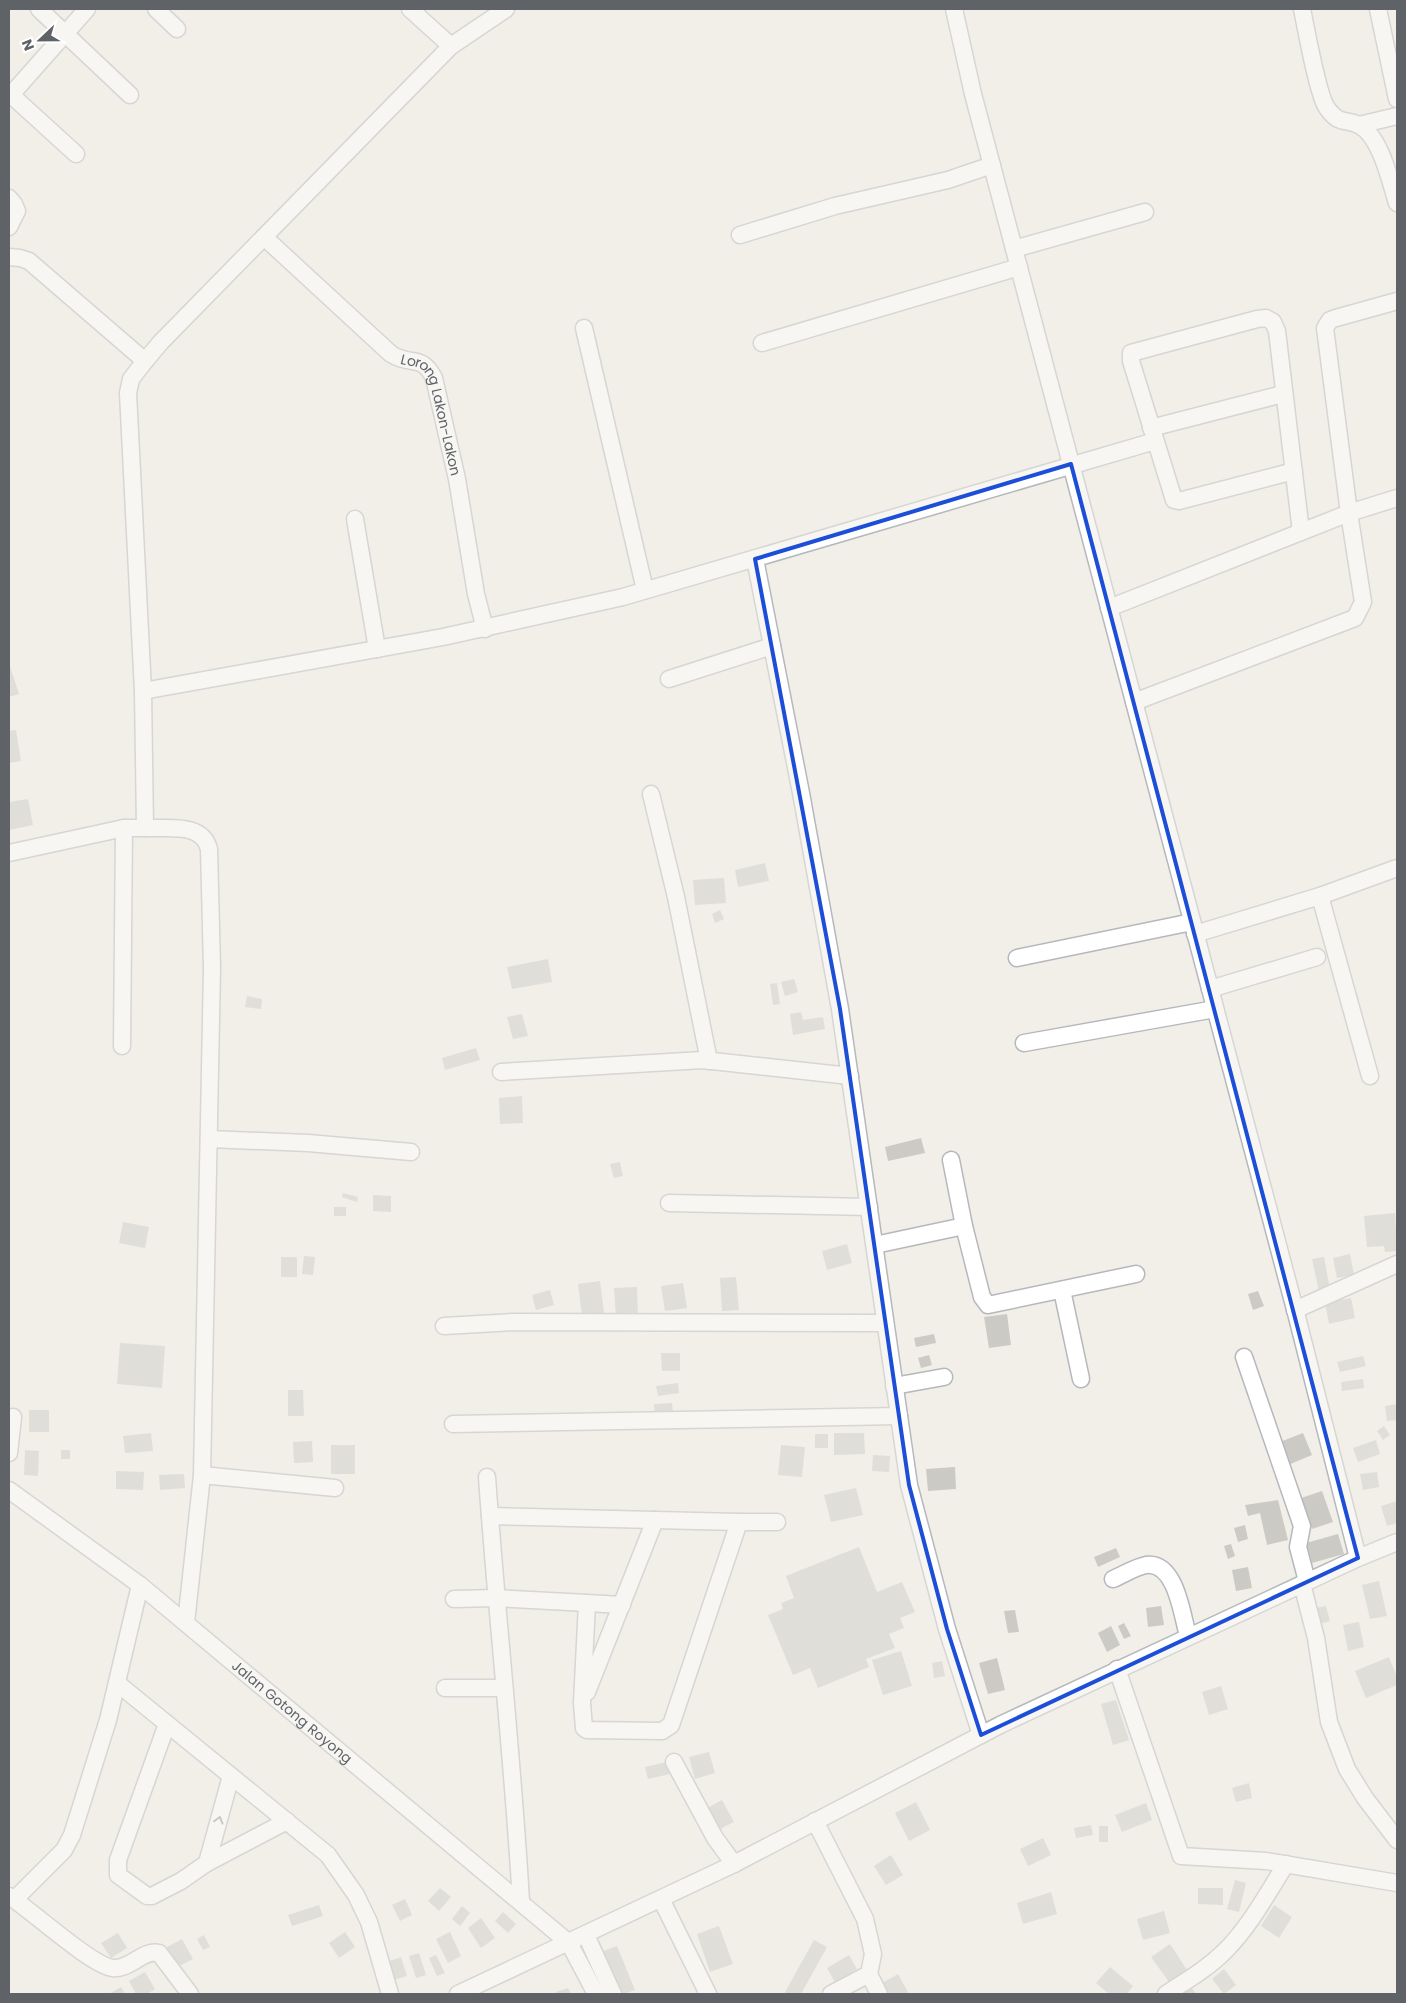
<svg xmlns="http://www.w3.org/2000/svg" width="1406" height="2003" font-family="Poppins,sans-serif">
<rect width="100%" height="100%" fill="#f1efe8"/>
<path fill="#cccac5" d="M9,663L19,694L9,697Z
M16,730L21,761L9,763V731Z
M28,799L33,825L9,830V802Z
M765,863L769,881L738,887L735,870Z
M724,878L726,903L695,905L693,880Z
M720,910L724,919L715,923L712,914Z
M548,959L552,982L512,989L507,967Z
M794,979L798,992L785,996L781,982Z
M777,983L780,1004L773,1005L770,984Z
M247,996L262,999L261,1009L245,1007Z
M801,1012L803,1020L823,1017L825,1029L793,1035L790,1014Z
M522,1014L528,1036L513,1039L507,1017Z
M476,1048L480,1060L445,1070L442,1058Z
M522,1096L523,1123L500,1124L499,1098Z
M921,1138L925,1153L888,1161L885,1147Z
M620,1162L623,1176L614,1178L610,1164Z
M343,1193L358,1197L357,1202L342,1197Z
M373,1195L391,1196V1212L373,1211Z
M334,1207H346V1216H334Z
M1395,1213L1397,1251L1385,1252L1384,1246L1367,1247L1364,1216Z
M123,1222L149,1227L145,1248L119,1243Z
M847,1244L852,1263L827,1270L822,1251Z
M1350,1254L1354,1275L1337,1278L1333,1258Z
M304,1256L315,1257L313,1275L302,1274Z
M281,1257H297V1277H281Z
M1324,1257L1330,1289L1319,1291L1312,1259Z
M736,1277L739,1310L722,1311L720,1278Z
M600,1281L604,1313L582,1316L578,1284Z
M683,1283L687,1308L665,1311L661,1286Z
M637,1287L638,1316L616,1318L614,1288Z
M550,1290L554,1305L536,1310L532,1295Z
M1258,1291L1264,1306L1253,1310L1248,1294Z
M1351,1298L1355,1318L1329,1324L1325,1303Z
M1007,1314L1011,1345L989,1348L984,1317Z
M934,1334L936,1343L916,1347L914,1338Z
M120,1343L165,1346L162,1388L117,1384Z
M661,1353H680V1371H662Z
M929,1355L932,1365L921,1368L918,1358Z
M1363,1356L1366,1366L1340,1372L1337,1362Z
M1363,1379L1364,1388L1342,1391L1341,1382Z
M678,1383L679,1393L658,1396L656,1386Z
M288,1390H303L304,1416H288Z
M672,1403L673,1413L655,1415L654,1404Z
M1397,1404V1420L1387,1421L1385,1406Z
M29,1410H49V1432H29Z
M1384,1426L1390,1435L1383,1440L1377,1431Z
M151,1433L153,1451L125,1453L123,1436Z
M834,1433H864L865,1454L834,1455Z
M1303,1433L1312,1455L1288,1465L1280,1442Z
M815,1434H828V1448H815Z
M1376,1440L1380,1454L1358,1462L1353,1448Z
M312,1441L313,1462L294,1463L293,1442Z
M331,1445H355V1474H331Z
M781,1445L805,1447L802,1477L778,1475Z
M25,1450L39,1451L38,1476L24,1475Z
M61,1450H70V1459H61Z
M873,1455L890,1456L889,1472L872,1471Z
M955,1467L956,1489L928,1491L926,1469Z
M116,1471L144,1472L143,1490L116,1489Z
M1377,1472L1379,1487L1363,1490L1360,1474Z
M184,1474L185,1488L160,1490L159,1475Z
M856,1488L863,1515L831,1522L824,1495Z
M1322,1491L1333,1522L1312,1529L1301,1498Z
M1278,1500L1288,1540L1267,1545L1260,1513L1248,1516L1245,1505Z
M1397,1501V1523L1387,1526L1381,1506Z
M1245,1525L1248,1539L1238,1542L1234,1528Z
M1338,1534L1344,1554L1312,1563L1306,1543Z
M1231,1544L1235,1556L1228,1559L1224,1546Z
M859,1547L877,1592L902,1582L915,1612L900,1618L904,1628L889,1634L895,1648L866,1659L869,1667L818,1688L810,1668L793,1675L768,1615L783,1609L781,1603L794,1598L786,1576Z
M1116,1548L1120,1557L1098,1567L1094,1557Z
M1248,1567L1252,1588L1236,1591L1232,1570Z
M1379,1581L1387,1616L1370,1619L1362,1585Z
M1161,1606L1164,1625L1148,1627L1146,1608Z
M1326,1606L1330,1621L1320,1624L1316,1608Z
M1015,1610L1019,1632L1008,1633L1004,1611Z
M1359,1622L1364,1647L1348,1651L1343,1625Z
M1124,1623L1131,1636L1124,1639L1118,1626Z
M1111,1626L1120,1645L1107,1652L1098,1633Z
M901,1651L912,1686L883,1695L872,1660Z
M1389,1657L1397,1677V1685L1366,1698L1355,1671Z
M997,1658L1005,1690L988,1694L979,1663Z
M942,1661L945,1676L934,1678L932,1663Z
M1221,1686L1228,1709L1209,1715L1202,1692Z
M1116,1700L1129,1740L1113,1745L1101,1704Z
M709,1752L715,1773L695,1779L689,1757Z
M667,1762L670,1774L648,1779L645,1767Z
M1249,1783L1252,1798L1236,1802L1232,1788Z
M722,1800L734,1822L714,1832L702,1811Z
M916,1802L930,1830L909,1841L895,1813Z
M1146,1803L1152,1820L1122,1832L1115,1815Z
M1091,1825L1093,1835L1076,1838L1074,1828Z
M1099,1826H1108V1842H1099Z
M1043,1838L1051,1855L1028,1866L1020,1849Z
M891,1855L903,1875L886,1885L874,1866Z
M1235,1880L1246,1883L1239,1912L1227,1909Z
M440,1888L451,1897L439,1911L428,1901Z
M1198,1888H1223V1905L1198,1904Z
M1051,1892L1057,1914L1023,1924L1017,1903Z
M405,1899L412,1915L400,1921L392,1905Z
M319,1905L323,1916L292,1926L288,1915Z
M1274,1905L1292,1917L1279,1938L1261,1926Z
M462,1906L470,1913L460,1926L452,1919Z
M1164,1911L1170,1933L1143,1940L1137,1919Z
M503,1912L516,1924L508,1933L495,1921Z
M481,1918L495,1938L481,1948L468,1928Z
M719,1926L733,1964L710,1972L697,1934Z
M345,1932L355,1947L339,1958L329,1943Z
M450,1932L461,1956L448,1963L436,1939Z
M118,1933L127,1948L111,1958L101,1943Z
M204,1935L210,1947L203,1950L197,1939Z
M182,1939L193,1959L177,1967L167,1947Z
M814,1940L827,1947L801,1994H784Z
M1170,1944L1187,1970L1169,1982L1151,1957Z
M617,1946L635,1990L624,1994H615L598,1953Z
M419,1953L426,1975L416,1978L409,1956Z
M436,1955L445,1973L437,1976L429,1958Z
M849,1955L857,1969L835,1982L827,1968Z
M401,1957L407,1976L393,1980L387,1962Z
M1110,1967L1133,1986L1127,1994H1109L1096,1983Z
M1224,1969L1236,1985L1224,1994L1212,1979Z
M145,1972L155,1989L147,1994H136L129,1981Z
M898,1974L909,1994H882L877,1986Z
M121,1987L125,1994H109Z
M568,1988L571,1994H556V1992Z
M1192,1988L1196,1994H1181Z"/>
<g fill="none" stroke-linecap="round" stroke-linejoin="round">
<defs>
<g id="minor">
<path d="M39,9L130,95"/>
<path d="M156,9L177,29"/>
<path d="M410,9L451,46"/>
<path d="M954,9L973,94L1297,1317L1358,1558L1397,1542"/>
<path d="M1302,9C1306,28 1318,96 1327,108C1340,126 1345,118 1359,125C1381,137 1390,181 1397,203"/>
<path d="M1378,9L1397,99"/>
<path d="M9,93L76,154"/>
<path d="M9,97L87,9"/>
<path d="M1359,125L1397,116"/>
<path d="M9,198L14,204L17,211L9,227"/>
<path d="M740,235L835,206L948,180L992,165"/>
<path id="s1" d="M264,237L391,354C412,367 421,353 434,378L457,479L476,594L485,629"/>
<path d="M1014,249L1145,212"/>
<path d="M9,257L20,258L29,261L145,361L161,342L451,46L506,9"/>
<path d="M584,328L645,590"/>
<path d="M762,343L1019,267"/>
<path d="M1151,428L1283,394"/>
<path d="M1294,471L1179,501L1174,500L1131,361V353L1257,319L1266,318L1273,322L1277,331L1301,532"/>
<path d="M355,519L377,649"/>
<path d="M755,559L801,793L840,1009L909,1485L947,1629L981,1735"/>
<path d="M1109,608L1349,513L1325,328L1330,320L1336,318L1397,301"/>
<path d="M669,679L772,646"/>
<path d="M143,691L443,637L623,597L1155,441"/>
<path d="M1134,702L1355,618L1363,602L1349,513L1397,498"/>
<path d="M651,794L676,897L709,1061"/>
<path d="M145,828C168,829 202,822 209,849L212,968L202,1475L186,1623"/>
<path d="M9,853L124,828H145L143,691L128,393L131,379L145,361"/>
<path d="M1320,896L1370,1076"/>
<path d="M1195,934L1320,896L1397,868"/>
<path d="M1017,958L1192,922"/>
<path d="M1210,989L1317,957"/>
<path d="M1024,1043L1215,1009"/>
<path d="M122,1046L124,828"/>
<path d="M501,1072L703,1060L850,1076"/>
<path d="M209,1139L308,1143L411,1152"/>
<path d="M951,1160L964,1226L982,1297L988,1305L1136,1274"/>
<path d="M669,1203L869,1207"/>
<path d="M875,1245L964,1226"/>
<path d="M1062,1290L1081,1379"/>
<path d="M1295,1310L1397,1264"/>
<path d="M444,1326L513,1322L885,1323"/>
<path d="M1244,1357L1302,1526L1298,1547L1307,1581"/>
<path d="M894,1386L944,1377"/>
<path d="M453,1424L899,1416"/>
<path d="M9,1453L13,1417"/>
<path d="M202,1475L335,1488"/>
<path d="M487,1477C497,1619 513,1760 521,1902"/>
<path id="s2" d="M9,1490L140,1585L569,1943L596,1994"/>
<path d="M490,1516L739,1522"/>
<path d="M1113,1579C1123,1575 1135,1567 1146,1565C1176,1561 1182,1615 1188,1636"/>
<path d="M1302,1584L1316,1638L1329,1722L1347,1769L1365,1798L1397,1840"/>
<path d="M454,1599L496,1598L587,1603L582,1703L584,1728L587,1730L662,1731L671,1725L739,1522H777"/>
<path d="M587,1603L622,1605"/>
<path d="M1117,1669L1181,1856L1266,1861L1397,1883"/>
<path d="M117,1683L328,1855L356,1895L369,1922L390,1994"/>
<path d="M445,1688H504"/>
<path d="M587,1692L655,1520"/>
<path d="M167,1724L118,1860V1875L147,1896H152L181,1881L207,1863L287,1821"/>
<path d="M674,1762L715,1838L734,1864"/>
<path d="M815,1821L865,1919L873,1954L869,1974L879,1994"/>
<path d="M207,1863L231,1776"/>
<path d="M9,1896C31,1910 92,1966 113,1968C130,1970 143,1949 159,1953L190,1994"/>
<path d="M15,1899L64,1850L72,1835L108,1720L140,1585"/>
<path d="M661,1899L708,1994"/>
<path d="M586,1935L613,1994"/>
<path d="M458,1994L734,1864L1000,1725L1358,1558"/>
<path d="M831,1994L869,1974"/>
<path d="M1166,1994C1186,1981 1207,1969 1225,1951C1250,1926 1267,1894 1286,1864"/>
</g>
</defs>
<use href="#minor" stroke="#b5b8bc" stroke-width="19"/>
<use href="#minor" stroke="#fff" stroke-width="16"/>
</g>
<defs><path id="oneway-chevron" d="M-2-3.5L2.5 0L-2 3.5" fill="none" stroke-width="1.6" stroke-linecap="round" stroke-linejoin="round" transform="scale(1.25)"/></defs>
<use stroke="#979a9d" href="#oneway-chevron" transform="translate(219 1820) rotate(-74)"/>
<path d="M0 0H1406V2003H0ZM1071,464L1358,1558L981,1735L947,1629L909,1485L840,1009L755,559Z" fill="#f1efe8" fill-opacity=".55" fill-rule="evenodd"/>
<path fill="none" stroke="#1d4ed8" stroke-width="4" stroke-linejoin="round" d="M1071,464L1358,1558L981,1735L947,1629L909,1485L840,1009L755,559Z"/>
<g text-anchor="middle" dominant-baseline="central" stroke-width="4" stroke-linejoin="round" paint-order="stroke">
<g font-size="14" fill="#5f6368" stroke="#fff">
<text stroke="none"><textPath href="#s1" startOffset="254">Lorong Lakon-Lakon</textPath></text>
<text stroke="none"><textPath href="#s2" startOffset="360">Jalan Gotong Royong</textPath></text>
</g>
</g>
<rect width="1406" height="2003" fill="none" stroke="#5f6368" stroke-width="20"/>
<g transform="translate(40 40) rotate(248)" stroke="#ffffff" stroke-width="4" paint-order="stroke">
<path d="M0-4L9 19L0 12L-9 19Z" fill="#5f6368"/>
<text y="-8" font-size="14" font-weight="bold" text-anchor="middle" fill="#5f6368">N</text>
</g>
</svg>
